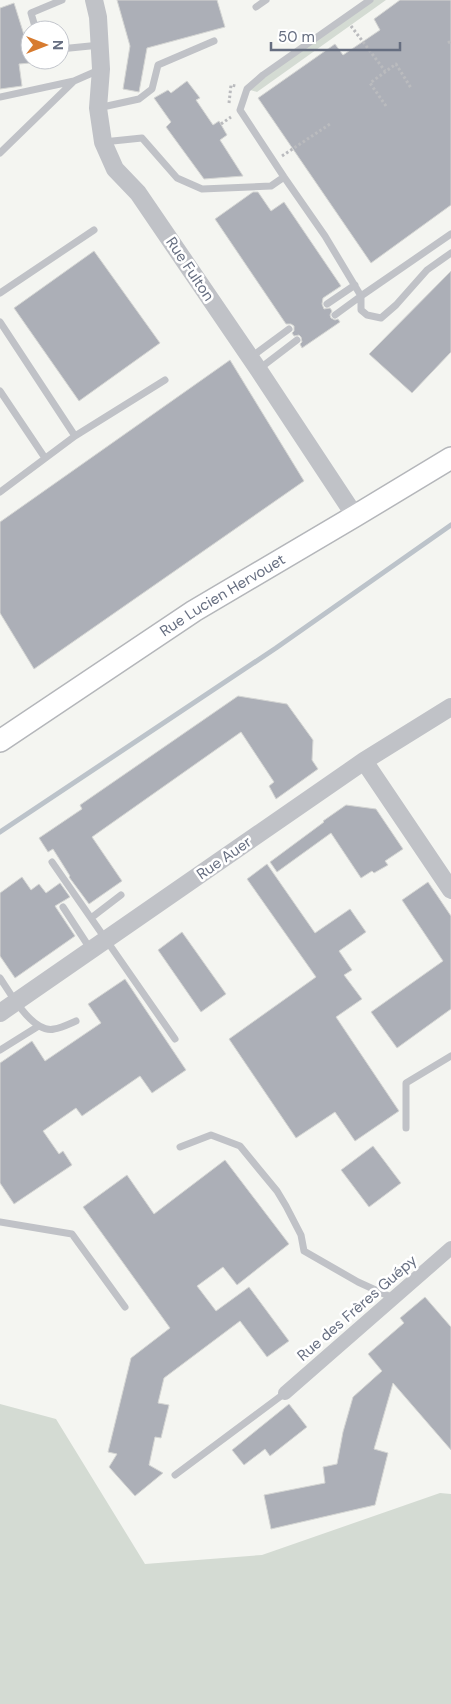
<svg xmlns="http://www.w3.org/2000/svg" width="451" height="1704" font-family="'DM Sans',sans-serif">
<rect width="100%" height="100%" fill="#f4f5f1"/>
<path fill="#d4dbd3" d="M370,0H386L257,92L247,89Z
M0,1404L56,1419L145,1564L262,1555L440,1493L451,1494V1704H0Z"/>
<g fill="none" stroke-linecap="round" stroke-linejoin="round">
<path stroke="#bcc3ca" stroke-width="5" d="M0,832L276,648L451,525"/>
</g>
<path fill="#acafb7" stroke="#d5d6d4" d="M117,0H217L225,27L147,48L139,92L123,89L130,46Z
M400,0H451V205L371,263L258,98L335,44L343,55L380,30L374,19Z
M14,3L25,38H30V63L19,64L22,86L0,89V8Z
M187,81L200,98L196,100L213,125L219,121L227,135L220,140L243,176L204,179L166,127L171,122L154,98L168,90L171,93Z
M253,192H258L271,211L284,202L341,286L323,298L322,304L324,309L330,308L332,311L330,315L331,318L335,320L338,319L340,322L302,348L300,344L302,342L301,337L299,335L294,336L292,333L294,331V326L291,324H286L215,219Z
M94,251L160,343L79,401L14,308Z
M451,271V352L412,393L369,354Z
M230,360L304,481L34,669L0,613V522Z
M238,696L287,704L313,740L312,760L318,769L276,799L269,786L274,782L241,732L92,837L122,881L89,904L69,877L70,876L53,849L48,852L39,838L82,809L80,805Z
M346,805L376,809L403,849L385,861L388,865L374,873L372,871L361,878L331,833L277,872L270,862L324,822L323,821Z
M267,864L315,933L350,909L366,932L339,951L352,970L344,975L362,999L336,1017L399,1111L355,1141L335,1112L296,1138L229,1039L316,977L247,879Z
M22,877L31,890L39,884L46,893L60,883L70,897L55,906L75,936L15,978L0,956V893Z
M428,882L451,916V1009L397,1048L371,1012L443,961L402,900Z
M182,932L226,994L201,1012L158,950Z
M125,979L186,1070L152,1093L140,1076L82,1116L76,1108L43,1131L59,1154L63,1151L72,1165L14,1204L0,1183V1063L32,1041L45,1061L101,1023L88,1004Z
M373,1146L401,1183L369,1207L341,1170Z
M225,1160L289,1244L237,1285L223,1267L197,1286L216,1311L249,1287L289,1341L267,1357L240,1321L164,1378L158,1403L169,1405L161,1438L155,1437L149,1465L163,1473L135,1496L109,1467L117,1454L108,1452L131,1358L170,1328L83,1207L127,1175L154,1214Z
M425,1297L451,1327V1450L393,1383L374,1449L388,1453L375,1505L271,1529L264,1495L325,1483L323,1467L337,1464L343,1432L353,1397L382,1371L368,1354L404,1323L400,1318Z
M289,1404L307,1427L270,1456L265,1449L244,1465L232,1450Z"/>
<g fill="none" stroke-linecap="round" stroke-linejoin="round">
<defs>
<g id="primary">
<path id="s1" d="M0,741L194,611L355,516L451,458"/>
</g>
</defs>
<use href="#primary" stroke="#b4b6ba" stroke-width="24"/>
<path stroke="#babbbe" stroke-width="3" stroke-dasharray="2.5 2.5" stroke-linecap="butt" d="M351,26L385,71
M448,43L451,41
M229,103L231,85L236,86
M386,106L370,83L396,64L411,88
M221,124L231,117
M282,156L330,124"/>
<path stroke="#c0c2c7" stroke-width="7" d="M370,0L263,75L247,89L240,110L284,177L325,236L361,296L451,234
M256,7L266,0
M36,30L31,13L62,0
M60,49L100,45
M0,97L74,81L99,70
M98,108L139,99L152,89L158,65L214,41
M103,142L142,138L177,178L202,189L271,186L284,177
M0,153L73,82
M0,293L94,230
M361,296V310L367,315L381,318L396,305L427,270L451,253
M327,304L355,285
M335,315L361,296
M0,322L75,436
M251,357L289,329
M259,369L297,340
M0,391L45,458
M0,492L75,436L165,380
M52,862L175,1039
M63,907L91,950
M91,918L121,895
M0,978C10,993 33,1034 54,1029C61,1028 69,1024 76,1021
M0,1050L37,1027
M406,1128V1083L451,1056
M180,1147L211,1135L240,1146L258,1168L277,1191L286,1206L301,1235L304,1251L358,1282L393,1298
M0,1222L72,1234L125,1307
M175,1475L285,1393"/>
<path stroke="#c0c2c7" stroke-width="14" d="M285,1393L451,1248"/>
<path stroke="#c0c2c7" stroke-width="18" d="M94,0L98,17L101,69L98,108L103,142L115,169L138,193L258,369L355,516
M364,761L451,890
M0,1013L364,761L451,707"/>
<use href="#primary" stroke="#fff" stroke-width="21"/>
</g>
<g text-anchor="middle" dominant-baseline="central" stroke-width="5" stroke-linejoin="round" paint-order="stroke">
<g font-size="15" fill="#666e80" stroke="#fff">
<text transform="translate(190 269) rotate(56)">Rue Fulton</text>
<text stroke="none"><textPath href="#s1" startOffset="266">Rue Lucien Hervouet</textPath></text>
<text transform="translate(224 858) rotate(-35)">Rue Auer</text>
<text transform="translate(357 1308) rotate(-41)">Rue des Frères Guépy</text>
</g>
</g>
<g transform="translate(45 45) rotate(90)"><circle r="24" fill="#ffffff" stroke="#c2c5cc"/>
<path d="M0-4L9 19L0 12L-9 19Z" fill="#d77b2f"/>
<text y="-8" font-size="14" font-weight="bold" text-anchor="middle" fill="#666e80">N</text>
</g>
<path d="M271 42v8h129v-8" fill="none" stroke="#666e80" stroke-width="2.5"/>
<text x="278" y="42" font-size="15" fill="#666e80" stroke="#ffffff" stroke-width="4" paint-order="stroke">50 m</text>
</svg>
